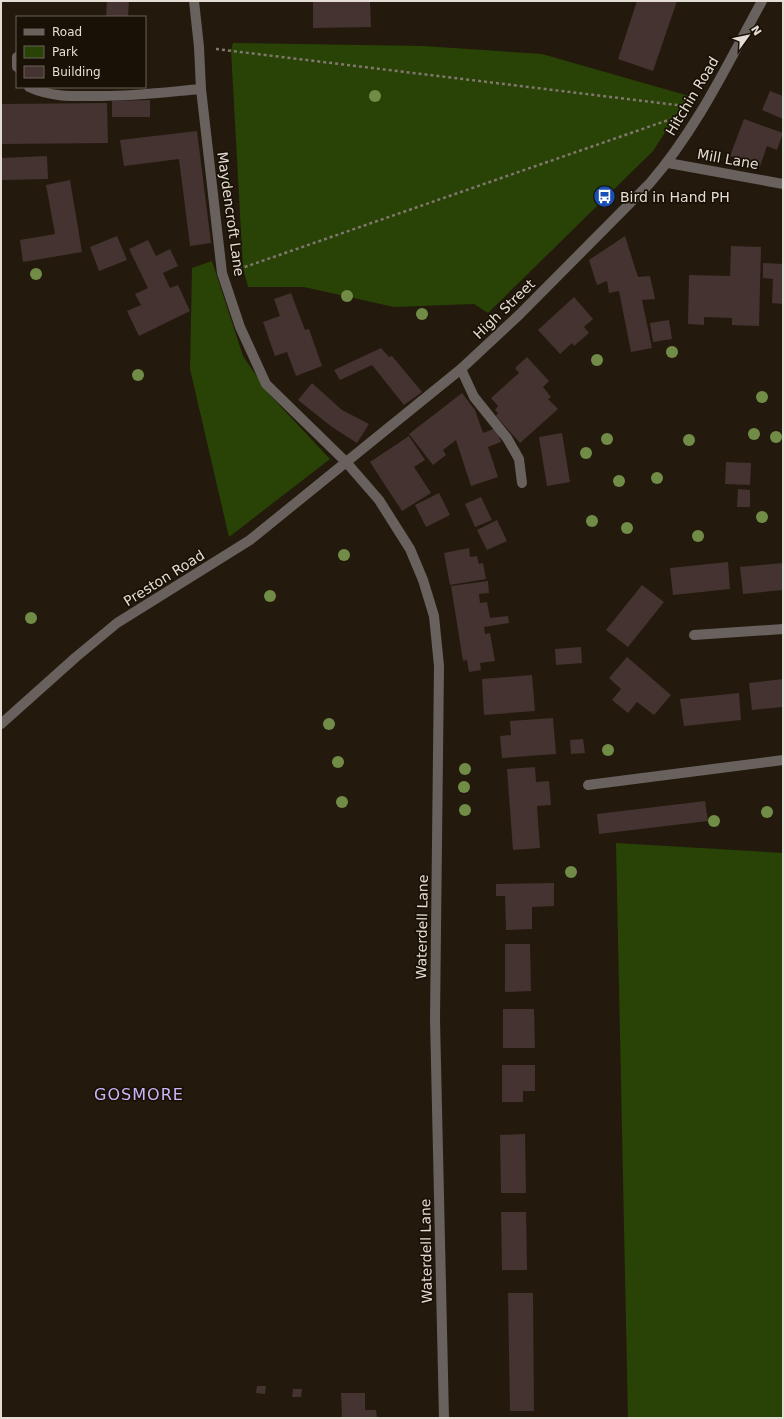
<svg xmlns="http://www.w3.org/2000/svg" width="784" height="1419" font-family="'DejaVu Sans',sans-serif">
<rect width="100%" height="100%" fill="#231a0d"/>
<path fill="#294206" d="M233,43L423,46L542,54L689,96L653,151L488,313L474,304L394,307L304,287H248L243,268L231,50Z
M212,261L243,356L268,393L330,459L229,537L190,369L192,268Z
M616,843L783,853V1418H628Z"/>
<path fill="#443330" d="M107,1H129L128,15L131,17H106Z
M352,1H370L371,27L313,28V2Z
M637,1H677L653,71L618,59Z
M770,91L783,96V119L762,110Z
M150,100V117H112V101Z
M107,103L108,143L2,144L1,104Z
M744,119L783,133L777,150L767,146L760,166L730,156Z
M197,131L211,243L190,246L179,159L124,166L120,140Z
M47,156L48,179L1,180V158Z
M70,180L82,252L23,262L20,240L55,234L46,185Z
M117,236L127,260L99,271L90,247Z
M625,236L638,277L650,276L655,299L642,300L652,348L631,352L619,291L609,293L607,281L597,285L589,260Z
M148,240L156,256L170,249L178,266L163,273L170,288L178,285L190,311L139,336L127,311L141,305L135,294L148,288L129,249Z
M731,246L761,247L759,326L732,325V318L704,317V325L688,324L689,275L730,276Z
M763,263L783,264V304L772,303L773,279L763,278Z
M291,293L305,330L309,329L322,366L296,376L287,352L275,356L263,322L280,316L274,299Z
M574,297L593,319L584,327L589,333L574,346L572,343L560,354L538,330Z
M669,320L672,339L653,342L650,323Z
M381,348L389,357L392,356L422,392L404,405L372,365L340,380L334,370Z
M527,357L549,381L543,387L551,397L548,399L558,409L520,443L496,416L498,413L495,410L498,406L491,398L519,373L515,368Z
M312,383L342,410L369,424L357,443L332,427L298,400Z
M462,393L475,410L483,433L496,428L501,442L488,447L498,477L471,486L456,440L443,450L446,455L433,465L409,434Z
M562,433L570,482L547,486L539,437Z
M409,436L425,460L414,467L431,493L402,511L370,462Z
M726,462L751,463L750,485L725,484Z
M738,489L750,490V507H737Z
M439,493L450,515L426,527L415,505Z
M481,497L492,520L475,527L465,504Z
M497,520L507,541L487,550L477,530Z
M469,548L470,557L477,556L479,564L483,563L486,579L450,585L444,553Z
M728,562L730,589L673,595L670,568Z
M783,563V590L743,594L740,567Z
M488,581L489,593L479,594L480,603L487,602L490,618L508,616L509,623L484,627L485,634L490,633L495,661L480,663L481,670L469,672L467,660L463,661L451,586Z
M642,585L664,602L628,647L606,630Z
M581,647L582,663L556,665L555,649Z
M627,657L671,695L654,715L637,702L628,713L612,700L621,689L609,678Z
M532,675L535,711L484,715L482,679Z
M783,679V707L752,710L749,683Z
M739,693L741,720L684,726L680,699Z
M553,718L556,754L502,758L500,736L511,735L510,721Z
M583,739L585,753L571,754L570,740Z
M535,767L536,782L549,781L551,805L537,806L540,848L513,850L507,769Z
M705,801L708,821L599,834L597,814Z
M554,883V906L532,907V929L506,930L505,896H496V884Z
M505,944H530L531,991L505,992Z
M503,1009H534L535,1048H503Z
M502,1065H535V1091H523V1102H502Z
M525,1134L526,1193H501L500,1135Z
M501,1212H526L527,1270H502Z
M508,1293H533L534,1411H510Z
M257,1386H266L265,1394L256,1393Z
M293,1389H302L301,1397H292Z
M341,1393H365V1410H376L377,1418H342Z"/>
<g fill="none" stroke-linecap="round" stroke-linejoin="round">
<path stroke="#80786e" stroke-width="2.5" stroke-dasharray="3 3" stroke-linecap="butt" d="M216,49L685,106
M239,269L677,117"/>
<path stroke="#68615d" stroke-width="10" d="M17,57V67
M29,87C53,98 76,96 102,96C135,96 167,92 201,89
M461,369L474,397L507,438L519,459L522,483
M588,785L783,760"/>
<path stroke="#68615d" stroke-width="10" d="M194,1L199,47L201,89L222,273L240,327L266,384L346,462L379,500L410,549L423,580L434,616L439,666L435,1019L444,1418
M668,163L783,184
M694,635L783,629"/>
<path stroke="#68615d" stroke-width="10" d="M1,724L76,657L117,623L250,540L461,369L519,315L650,183C697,129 728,63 762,1"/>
</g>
<g fill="#718c46">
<circle cx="375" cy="96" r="6"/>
<circle cx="36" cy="274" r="6"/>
<circle cx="347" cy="296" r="6"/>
<circle cx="422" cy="314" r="6"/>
<circle cx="672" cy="352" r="6"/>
<circle cx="597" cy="360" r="6"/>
<circle cx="138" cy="375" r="6"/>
<circle cx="762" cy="397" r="6"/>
<circle cx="754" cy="434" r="6"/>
<circle cx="776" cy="437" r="6"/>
<circle cx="607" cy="439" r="6"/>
<circle cx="689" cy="440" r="6"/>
<circle cx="586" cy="453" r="6"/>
<circle cx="657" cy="478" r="6"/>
<circle cx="619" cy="481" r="6"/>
<circle cx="762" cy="517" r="6"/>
<circle cx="592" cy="521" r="6"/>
<circle cx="627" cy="528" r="6"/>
<circle cx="698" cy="536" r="6"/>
<circle cx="344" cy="555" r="6"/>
<circle cx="270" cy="596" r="6"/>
<circle cx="31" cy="618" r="6"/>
<circle cx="329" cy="724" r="6"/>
<circle cx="608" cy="750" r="6"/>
<circle cx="338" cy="762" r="6"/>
<circle cx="465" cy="769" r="6"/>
<circle cx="464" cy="787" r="6"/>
<circle cx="342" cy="802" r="6"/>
<circle cx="465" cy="810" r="6"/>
<circle cx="767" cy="812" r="6"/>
<circle cx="714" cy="821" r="6"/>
<circle cx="571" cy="872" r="6"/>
</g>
<defs>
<symbol id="bus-disc" viewBox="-11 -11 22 22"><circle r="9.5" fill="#1a4fb4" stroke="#191105"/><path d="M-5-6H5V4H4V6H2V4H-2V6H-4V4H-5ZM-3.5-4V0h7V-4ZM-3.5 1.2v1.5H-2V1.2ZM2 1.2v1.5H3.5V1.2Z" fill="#fff"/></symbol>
</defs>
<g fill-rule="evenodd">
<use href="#bus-disc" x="592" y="184" width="25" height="25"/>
</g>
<g text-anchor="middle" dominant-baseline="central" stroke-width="3.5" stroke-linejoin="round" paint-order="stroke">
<g font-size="14" fill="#e4ddd5" stroke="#191105">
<text transform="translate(692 96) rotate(-59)">Hitchin Road</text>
<text transform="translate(728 159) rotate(10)">Mill Lane</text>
<text transform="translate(231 214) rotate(82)">Maydencroft Lane</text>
<text transform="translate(504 309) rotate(-44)">High Street</text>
<text transform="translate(164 578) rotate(-32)">Preston Road</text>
<text transform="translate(422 927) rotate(-89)">Waterdell Lane</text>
<text transform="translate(426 1251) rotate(-91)">Waterdell Lane</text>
</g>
<g font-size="14" fill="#e4ddd5" stroke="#191105" text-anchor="start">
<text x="620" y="197">Bird in Hand PH</text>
</g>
<g font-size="16" letter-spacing="1" fill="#cbb6fc" stroke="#191105">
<text x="139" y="1094">GOSMORE</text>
</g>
</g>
<rect width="784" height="1419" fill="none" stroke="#e4ddd5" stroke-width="4"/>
<rect x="16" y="16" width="130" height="72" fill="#191105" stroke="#6a6358"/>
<rect x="24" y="29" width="20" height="6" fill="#68615d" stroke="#6a6358"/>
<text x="52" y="36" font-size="12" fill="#e4ddd5">Road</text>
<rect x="24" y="46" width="20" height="12" fill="#294206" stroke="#6a6358"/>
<text x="52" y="56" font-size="12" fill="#e4ddd5">Park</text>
<rect x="24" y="66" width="20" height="12" fill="#443330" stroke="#6a6358"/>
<text x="52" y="76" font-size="12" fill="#e4ddd5">Building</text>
<g transform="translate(748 36) rotate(57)" stroke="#191105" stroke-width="3" paint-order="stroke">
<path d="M0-3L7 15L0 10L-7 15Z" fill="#e4ddd5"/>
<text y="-6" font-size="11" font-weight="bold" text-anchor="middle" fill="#e4ddd5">N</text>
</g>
</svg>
